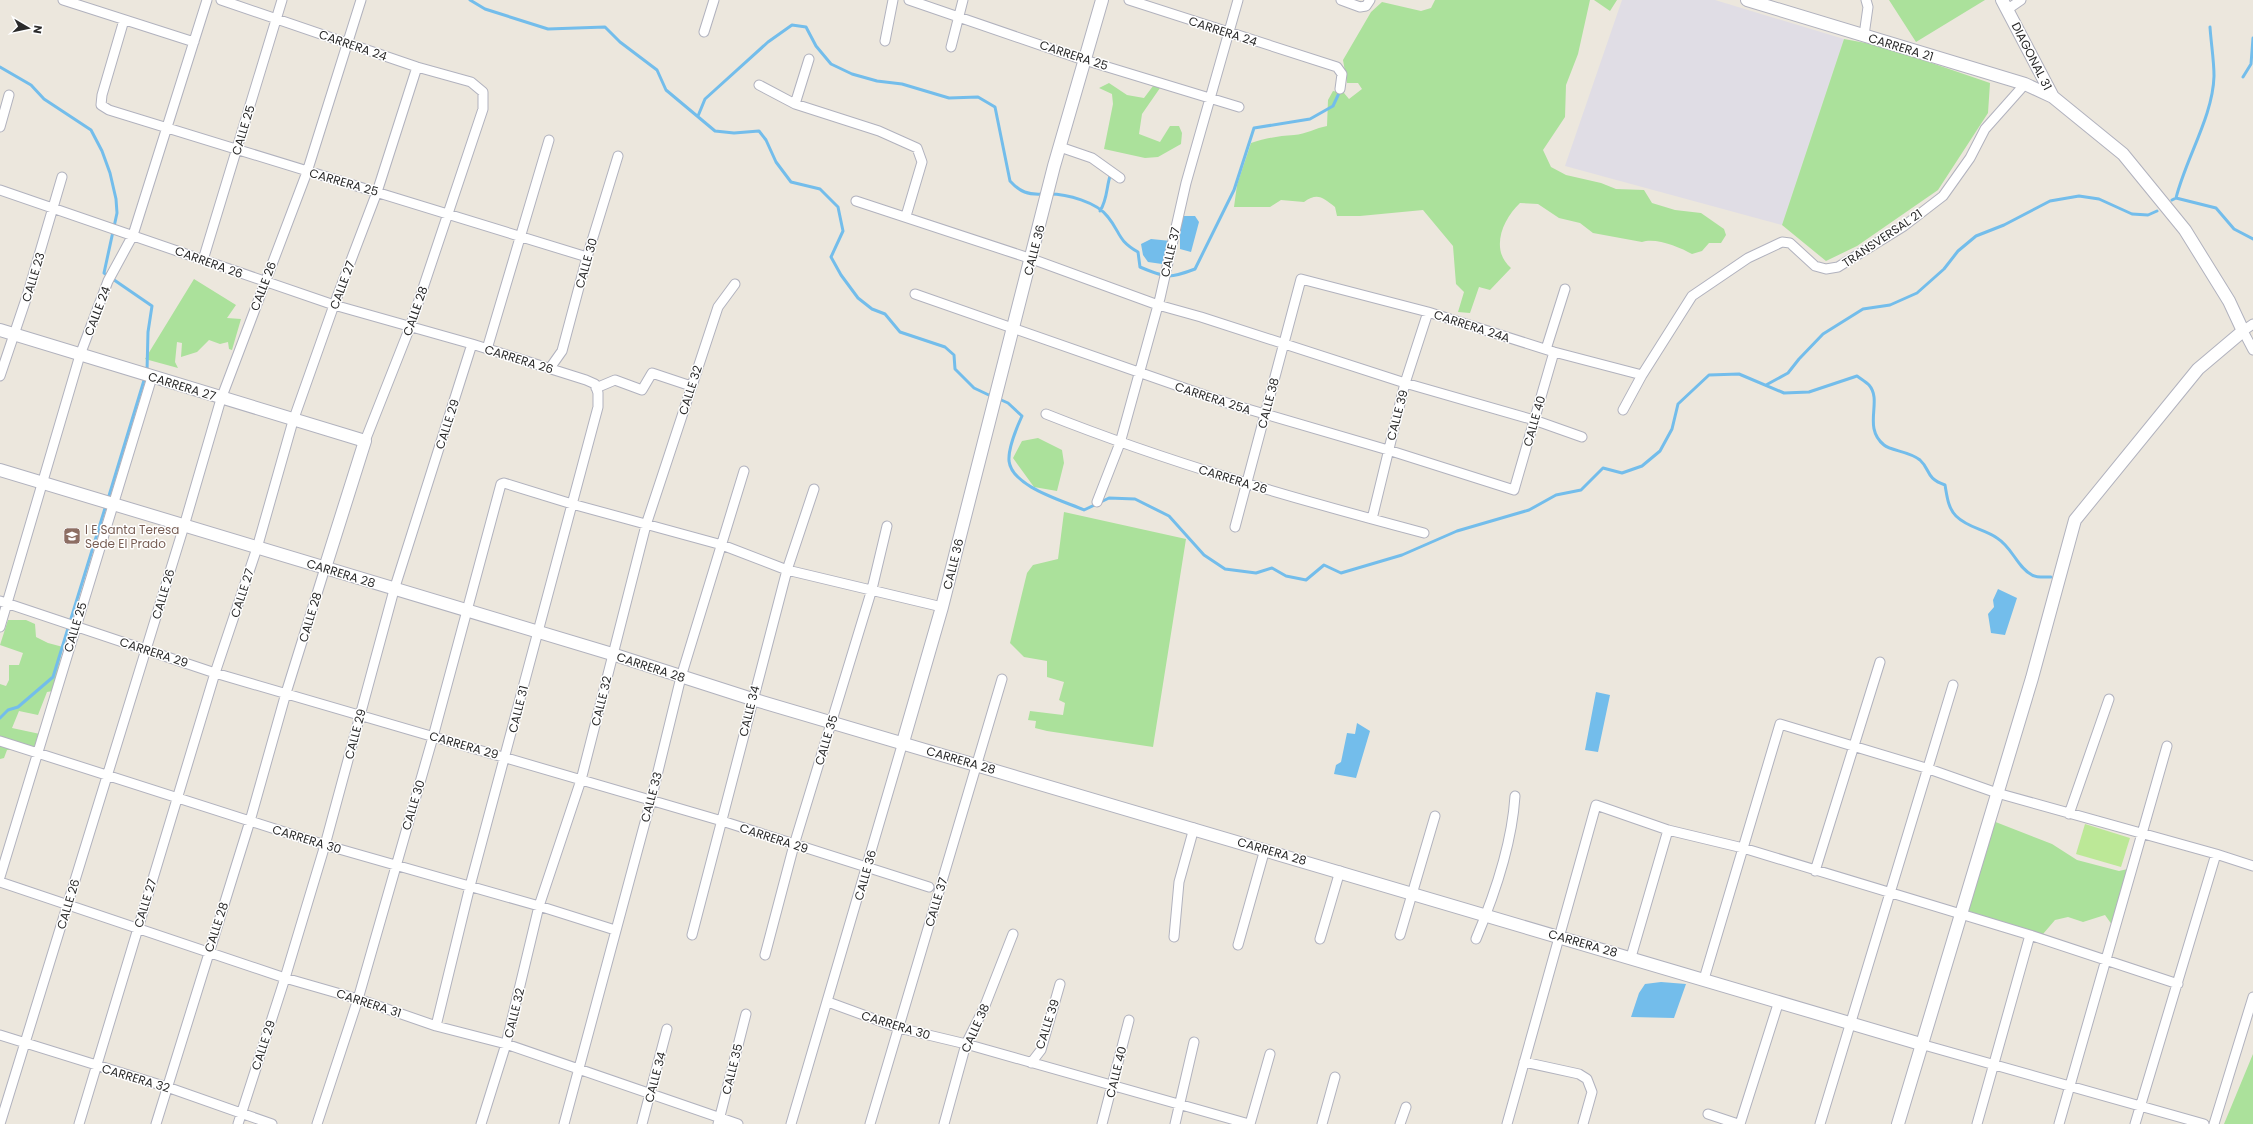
<svg xmlns="http://www.w3.org/2000/svg" width="2253" height="1124" font-family="Poppins,sans-serif">
<rect width="100%" height="100%" fill="#ece7dd"/>
<path fill="#e0dde5" d="M1622,0H1715L1844,39L1782,225L1565,166Z"/>
<path fill="#abe19b" d="M1435,0H1590L1578,54L1566,85L1565,117L1543,150L1551,167L1566,175L1601,183L1616,189L1644,190L1652,203L1675,210L1701,213L1724,229L1726,235L1721,243H1709L1702,251L1692,254C1680,247 1655,237 1642,242L1593,233L1580,223L1559,218L1538,204L1520,203C1502,220 1490,250 1511,268L1490,290L1479,287L1470,313L1458,312L1464,292L1456,284L1453,246L1423,210L1360,216H1337L1335,207C1323,198 1318,192 1304,202L1281,200L1270,207H1234L1237,185L1251,143C1266,138 1279,136 1294,135C1306,134 1316,128 1327,126L1328,100L1333,91L1344,93L1349,99L1362,89L1358,83H1347L1343,60L1371,12L1382,2L1421,11L1431,8Z
M1594,0H1617L1610,11Z
M1889,0H1985L1916,42Z
M1844,39L1882,46L1990,83L1988,113L1938,190L1857,246L1826,261L1782,225Z
M1109,83L1127,95L1144,98L1153,86L1160,88L1142,114L1139,134L1160,142L1170,126H1179L1182,133L1181,144L1158,157L1145,158L1104,149L1113,104L1112,94L1099,88Z
M194,279L236,305L227,318L241,319L232,350L229,349L228,342L220,344L209,340L197,352L181,357L182,343L177,342L175,362L178,368L145,359Z
M1038,438L1062,450L1064,463L1057,491L1034,487L1013,458L1022,441Z
M1064,512L1186,539L1153,747L1047,731L1035,728L1036,721L1028,720L1030,711L1063,715L1065,703L1059,700L1064,682L1047,677V661L1024,657L1010,643L1027,573L1033,565L1058,559Z
M8,620H26L35,624L36,637L48,643L63,647L53,691L47,692L38,715L19,711L12,728L40,734L36,749L7,750L4,758L0,759V684L6,686L9,680V665H19L23,653L0,645Z
M1993,821L2052,844L2077,860L2119,871L2132,868L2115,929L2105,915L2083,922L2068,917L2055,920L2043,934L2023,931L1964,912Z
M2253,1054V1124H2224Z"/>
<path fill="#bce897" d="M2085,824L2130,838L2121,867L2076,854Z"/>
<path fill="#73bdeb" d="M1180,216H1195L1199,222L1191,252L1180,249Z
M1151,239L1171,241L1162,264L1148,262L1143,255L1141,244Z
M1998,589L2017,598L2005,635L1991,633L1988,614L1994,607L1993,600Z
M1596,692L1610,695L1598,752L1585,750Z
M1357,723L1370,731L1356,778L1334,774L1336,765L1341,762L1347,733L1355,734Z
M1661,982L1686,984L1674,1018L1631,1017L1639,993L1645,984Z"/>
<g fill="none" stroke-linecap="round" stroke-linejoin="round">
<path stroke="#73bdeb" stroke-width="3" d="M470,0L485,9L548,29L605,27L620,42L657,70L666,90L715,131L734,133L759,131L766,140L776,162L791,182L820,189L838,207L843,231L831,257L841,275L858,298L872,309L885,314L900,332L945,347L954,355L955,369L974,388L993,397
M0,67L31,85L44,99L91,130L102,151L110,173L116,199L117,213L104,273L152,306L148,332L147,371
M2243,77L2251,64L2253,38
M698,116L705,99L768,42L792,25L806,27L816,46L831,64L852,74L877,81L902,84L949,98L978,97L995,107L1010,181C1020,192 1028,195 1043,194
M1049,194C1067,194 1097,202 1108,217C1121,233 1117,240 1138,252L1140,267C1166,278 1169,279 1195,269L1234,190L1254,128L1310,119L1333,106L1340,91
M2176,198C2186,158 2213,116 2214,76C2214,60 2211,43 2210,27
M2172,200L2176,198L2216,208L2234,229L2253,239
M1100,211C1108,199 1106,186 1111,173
M1766,385L1788,373L1799,359L1823,334L1863,309L1890,305L1917,293L1944,269L1958,251L1976,236L2004,225L2050,201L2079,196L2099,199L2132,214L2148,215L2157,211
M999,399L1008,403L1022,416C1017,427 1008,448 1009,461C1012,487 1064,501 1084,510L1109,498L1135,499L1169,516L1204,555L1225,569L1256,573L1272,568L1286,576L1306,580L1324,565L1341,573L1402,555L1457,531L1529,510L1556,495L1581,490L1603,468L1622,473L1642,466L1660,451L1672,429L1678,404L1709,375L1739,374L1784,393L1809,392L1857,376C1861,379 1866,382 1869,385C1883,401 1862,427 1884,445C1891,451 1909,451 1920,460C1931,470 1925,478 1945,485C1947,496 1948,508 1956,516C1968,528 1984,529 1997,538C2013,548 2016,566 2032,575C2037,578 2045,577 2051,577
M108,499L145,377
M0,718L8,710L18,707L53,677L106,505"/>
<defs>
<path id="street" d="M63,0L194,42
M221,0L417,67L471,82L483,92V109L410,327L365,441
M909,0L1078,58L1239,107
M1129,0L1337,67L1342,74L1340,89
M1341,0L1360,7L1366,6L1370,0
M2008,9L2021,0
M124,20L102,95L101,105L109,110L587,257
M704,32L714,0
M1864,35L1868,7L1866,0
M885,41L893,0
M951,47L963,0
M759,85L795,104L879,131L917,148L922,162L906,216
M795,104L809,59
M0,127L9,95
M1060,147L1092,158L1120,178
M0,190L334,305L472,344L586,380L595,384L598,393V407L470,886L436,1026
M856,201L1032,259L1158,305L1201,317L1405,383L1534,420L1582,437
M203,260L282,0
M915,294L1227,403L1388,450L1514,490L1554,352
M2253,324L2243,331L2253,350
M487,349L549,140
M1548,350L1547,346L1565,289
M550,368L562,351L587,257L618,156
M0,376L27,296L62,177
M596,388L615,380L642,390L652,373L691,386
M1623,410L1642,375L1692,296L1748,258L1782,242L1790,243L1815,266L1826,269L1838,267L1904,226L1943,196L1970,158L1985,129L2025,84
M1046,414C1169,463 1296,499 1424,533
M1097,502L1120,443L1160,298L1186,183L1238,0
M1372,519L1405,383L1428,312
M1235,527L1301,279L1428,312L1554,352L1642,375
M0,601L215,673L722,821L929,887
M0,627L80,355L108,281L133,235L207,0
M0,741L325,845L539,906L615,930
M2069,814L2109,699
M1815,871L1880,662
M0,877L152,377
M0,882L285,978L358,999L436,1026L506,1044L738,1124
M692,935L787,570L814,489
M1400,935L1435,816
M1174,937L1179,882L1194,828
M1320,939L1340,871
M1476,939C1495,894 1512,844 1515,796
M1238,945L1265,849
M765,955L794,845L872,589L887,526
M1631,957L1668,830
M1704,979L1780,724L1929,769L1997,793L2216,854L2253,866
M828,1002L899,1028L966,1044L1249,1124
M0,1035L167,1087L272,1124
M1924,1045L2204,1124
M1524,1062L1579,1074L1587,1079L1592,1092L1583,1124
M1031,1063L1041,1050L1060,984
M1708,1114L1738,1124
M0,1124L184,526L221,399L307,172L361,0
M79,1124L215,673L257,548L293,421L334,305L377,192L417,67
M156,1124L250,821L286,693L325,568
M238,1124L285,978L325,845L394,590L472,344
M317,1124L358,999L433,737L501,484L504,483L572,504L722,545L787,570L942,607
M481,1124L506,1044L539,906L581,780L646,525L718,307L735,284
M564,1124L651,800L681,677L744,471
M642,1124L667,1029
M718,1124L746,1014
M791,1124L903,742
M870,1124L1002,679
M944,1124L966,1044L984,1008L1013,934
M1102,1124L1129,1020
M1175,1124L1194,1042
M1250,1124L1270,1054
M1322,1124L1335,1077
M1400,1124L1406,1107
M1507,1124L1596,805L1668,830L1743,848L2030,935L2178,984
M1740,1124L1779,1001
M1820,1124L1953,685
M1977,1124L2030,935
M2059,1124L2167,746
M2135,1124L2216,854
M2214,1124L2253,997"/>
<path id="secondary" d="M1747,0L2025,84L2053,97
M0,330L365,441L325,568
M0,470L612,654L752,699L1924,1045
M903,742L942,607L1054,166L1102,0
M1898,1124L2032,678L2075,520L2198,369L2243,331L2229,301L2185,230L2123,154L2053,97L2002,0"/>
</defs>
<use href="#street" stroke="#b1b2be" stroke-width="11"/>
<use href="#secondary" stroke="#b1b2be" stroke-width="14"/>
<use href="#street" stroke="#fff" stroke-width="9"/>
<use href="#secondary" stroke="#fff" stroke-width="12"/>
</g>
<defs>
<symbol id="school-square" viewBox="-11 -11 22 22"><rect x="-9" y="-9" width="18" height="18" rx="4" fill="#8d6e63" stroke="#fff"/><path d="M0-5L7-2L0 1L-7-2ZM-4 1L0 2.5L4 1V4Q0 6-4 4Z" fill="#fff"/></symbol>
</defs>
<g fill-rule="evenodd">
<use href="#school-square" x="62" y="526" width="20" height="20"/>
</g>
<g text-anchor="middle" dominant-baseline="central" stroke-width="3" stroke-linejoin="round" paint-order="stroke">
<g font-size="12" fill="#2b2b2b" stroke="#fff">
<text transform="translate(1223 31) rotate(18)">CARRERA 24</text>
<text transform="translate(353 45) rotate(19)">CARRERA 24</text>
<text transform="translate(1901 47) rotate(17)">CARRERA 21</text>
<text transform="translate(1074 55) rotate(18)">CARRERA 25</text>
<text transform="translate(2032 56) rotate(63)">DIAGONAL 31</text>
<text transform="translate(243 130) rotate(-73)">CALLE 25</text>
<text transform="translate(344 182) rotate(16)">CARRERA 25</text>
<text transform="translate(1882 238) rotate(-34)">TRANSVERSAL 21</text>
<text transform="translate(1034 250) rotate(-75)">CALLE 36</text>
<text transform="translate(1170 252) rotate(-77)">CALLE 37</text>
<text transform="translate(209 262) rotate(20)">CARRERA 26</text>
<text transform="translate(586 263) rotate(-74)">CALLE 30</text>
<text transform="translate(33 277) rotate(-73)">CALLE 23</text>
<text transform="translate(342 285) rotate(-70)">CALLE 27</text>
<text transform="translate(263 286) rotate(-69)">CALLE 26</text>
<text transform="translate(97 311) rotate(-69)">CALLE 24</text>
<text transform="translate(415 311) rotate(-71)">CALLE 28</text>
<text transform="translate(1472 326) rotate(18)">CARRERA 24A</text>
<text transform="translate(519 359) rotate(17)">CARRERA 26</text>
<text transform="translate(182 386) rotate(17)">CARRERA 27</text>
<text transform="translate(690 390) rotate(-72)">CALLE 32</text>
<text transform="translate(1213 398) rotate(18)">CARRERA 25A</text>
<text transform="translate(1268 403) rotate(-75)">CALLE 38</text>
<text transform="translate(1397 415) rotate(-75)">CALLE 39</text>
<text transform="translate(1534 421) rotate(-74)">CALLE 40</text>
<text transform="translate(447 424) rotate(-72)">CALLE 29</text>
<text transform="translate(1233 479) rotate(17)">CARRERA 26</text>
<text transform="translate(953 564) rotate(-76)">CALLE 36</text>
<text transform="translate(341 573) rotate(17)">CARRERA 28</text>
<text transform="translate(242 593) rotate(-72)">CALLE 27</text>
<text transform="translate(163 594) rotate(-73)">CALLE 26</text>
<text transform="translate(310 617) rotate(-73)">CALLE 28</text>
<text transform="translate(75 627) rotate(-73)">CALLE 25</text>
<text transform="translate(154 652) rotate(18)">CARRERA 29</text>
<text transform="translate(651 667) rotate(18)">CARRERA 28</text>
<text transform="translate(601 701) rotate(-76)">CALLE 32</text>
<text transform="translate(518 709) rotate(-76)">CALLE 31</text>
<text transform="translate(749 711) rotate(-76)">CALLE 34</text>
<text transform="translate(355 734) rotate(-75)">CALLE 29</text>
<text transform="translate(826 740) rotate(-73)">CALLE 35</text>
<text transform="translate(464 745) rotate(16)">CARRERA 29</text>
<text transform="translate(961 760) rotate(16)">CARRERA 28</text>
<text transform="translate(651 797) rotate(-75)">CALLE 33</text>
<text transform="translate(413 805) rotate(-73)">CALLE 30</text>
<text transform="translate(774 838) rotate(18)">CARRERA 29</text>
<text transform="translate(307 839) rotate(17)">CARRERA 30</text>
<text transform="translate(1272 851) rotate(16)">CARRERA 28</text>
<text transform="translate(865 875) rotate(-74)">CALLE 36</text>
<text transform="translate(936 902) rotate(-73)">CALLE 37</text>
<text transform="translate(145 903) rotate(-73)">CALLE 27</text>
<text transform="translate(68 904) rotate(-73)">CALLE 26</text>
<text transform="translate(216 927) rotate(-72)">CALLE 28</text>
<text transform="translate(1583 943) rotate(16)">CARRERA 28</text>
<text transform="translate(369 1003) rotate(18)">CARRERA 31</text>
<text transform="translate(514 1013) rotate(-76)">CALLE 32</text>
<text transform="translate(1047 1024) rotate(-72)">CALLE 39</text>
<text transform="translate(896 1025) rotate(17)">CARRERA 30</text>
<text transform="translate(975 1028) rotate(-66)">CALLE 38</text>
<text transform="translate(263 1045) rotate(-72)">CALLE 29</text>
<text transform="translate(732 1069) rotate(-76)">CALLE 35</text>
<text transform="translate(1116 1072) rotate(-76)">CALLE 40</text>
<text transform="translate(655 1077) rotate(-75)">CALLE 34</text>
<text transform="translate(136 1078) rotate(17)">CARRERA 32</text>
</g>
<g font-size="12" fill="#785e54" stroke="#fff" text-anchor="start">
<text x="85" y="529">I E Santa Teresa<tspan x="85" dy="14">Sede El Prado</tspan></text>
</g>
</g>
<g transform="translate(28 28) rotate(99)" stroke="#ffffff" stroke-width="3" paint-order="stroke">
<path d="M0-3L7 15L0 10L-7 15Z" fill="#2b2b2b"/>
<text y="-6" font-size="11" font-weight="bold" text-anchor="middle" fill="#2b2b2b">N</text>
</g>
</svg>
